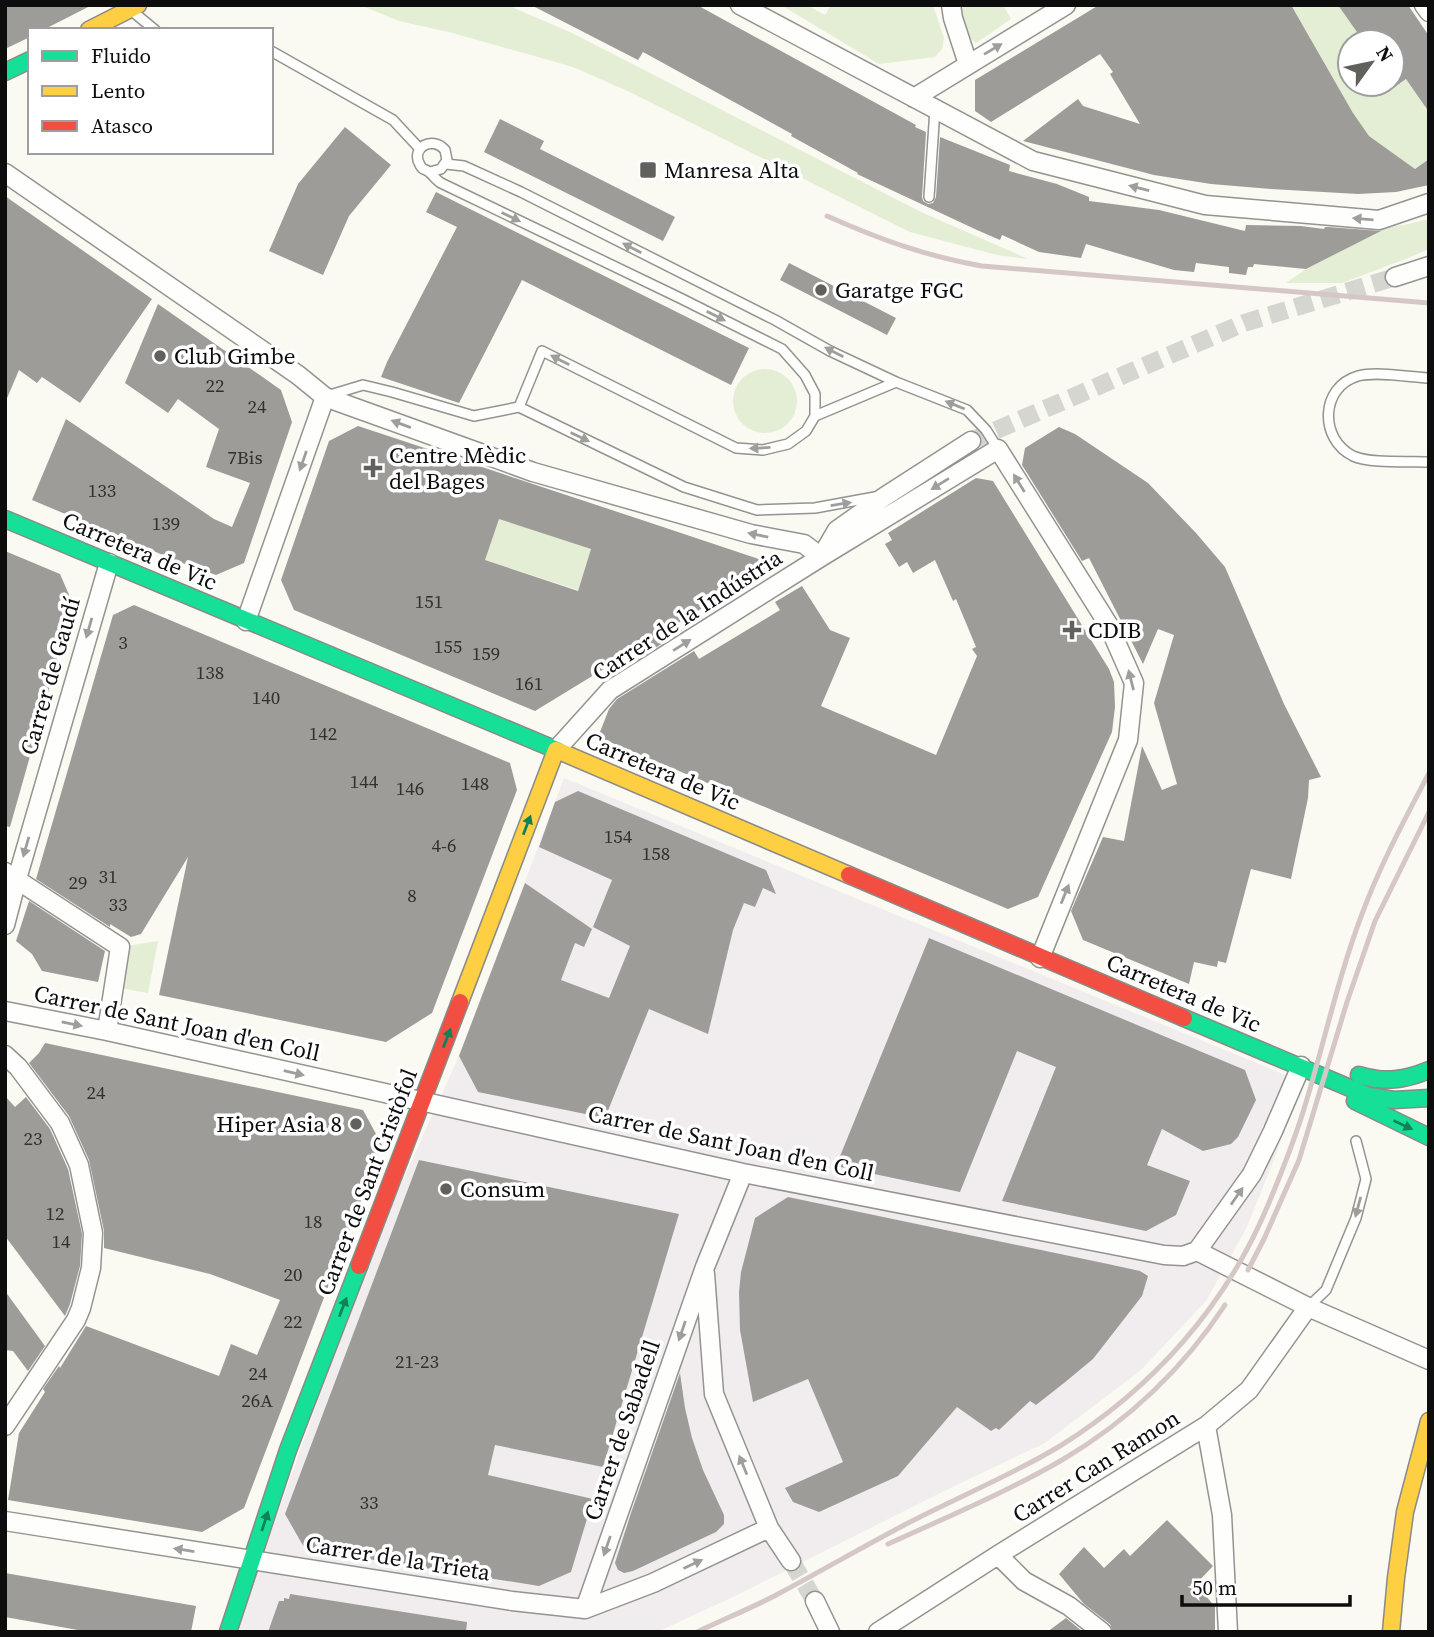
<svg xmlns="http://www.w3.org/2000/svg" width="1434" height="1637" font-family="'Source Serif 4',serif">
<rect width="100%" height="100%" fill="#faf9f2"/>
<path fill="#f1edee" d="M564,778L1300,1081L1276,1155L1246,1229L1206,1301L1141,1370L1045,1443L942,1492L733,1597L657,1632H235L375,1242L459,1056Z"/>
<path fill="#e3eed4" d="M360,5H507L572,33L921,212L1028,259L997,255L910,232L632,93L573,67L453,33L399,21Z
M781,5H807L825,15L831,5H933L944,38L942,49L935,57L879,64Z
M960,5H1003L1011,19L976,43C962,33 961,22 960,5Z
M1283,5H1357L1362,39L1357,42H1350V84H1392L1397,86L1407,79L1429,112V159L1415,169L1369,136L1353,113L1303,26Z
M1429,219V249L1408,258L1342,283H1286L1306,269L1379,232V227L1404,225Z
M733 401a32 32 0 1 1 64 0a32 32 0 1 1-64 0Z
M499,518L591,549L578,590L485,560Z
M158,941L148,993L114,987L120,947Z"/>
<path fill="#9e9c98" fill-rule="evenodd" d="M5,5H92L43,30H30V37L5,49Z
M531,5H697L916,125L915,127L926,132L922,197L923,201L928,204L933,203L936,197L940,137L1010,165L1009,171L1057,184L1089,197V201L1159,210L1245,231L1246,225L1301,226L1324,229L1325,227H1328L1381,231L1306,269L1254,264L1253,267H1248L1246,275L1229,273V267L1196,263L1194,272L1174,270L1086,244L1081,258L1039,252L1002,235L1000,240L977,230L857,174L858,173L791,136L792,134L643,52L638,60Z
M1099,5H1291L1353,113L1369,136L1415,169L1429,159V185L1396,192L1358,194L1271,189L1211,184L1154,175L1023,141L1078,99L1083,106L1140,124L1110,74L1113,72L1100,54L991,122L975,111V80Z
M1338,5H1408L1429,36V112L1406,79L1392,89V42H1364Z
M500,119L544,141L540,149L675,217L663,241L484,152Z
M345,127L391,165L349,216L323,275L269,251L298,184Z
M436,192L749,348L731,385L522,280L459,403L381,377L387,362L457,227L426,212Z
M5,196L152,299L80,403L42,377L37,383L19,370L5,403Z
M789,263L896,318L887,335L780,280Z
M158,304L281,390L292,422L244,563L216,575L182,563L32,500L66,419L214,519L232,527L250,483L206,467L219,429L178,399L168,413L125,383Z
M358,426L660,526L774,564L678,623L682,631L625,667L630,653L535,711L294,610L281,580L329,441ZM499,519L591,549L578,591L485,560Z
M1059,427L1075,434L1148,483L1196,533L1225,567L1284,704L1321,777L1309,780L1308,798L1291,879L1251,869L1226,963L1218,961L1217,967L1194,962L1189,984L1083,940L1071,911L1103,837L1124,841L1142,746L1162,790L1177,784L1154,703L1174,635L1158,629L1143,664L1089,558L1082,561L1022,465L1025,448Z
M976,478L993,481L1109,669L1114,682L1115,707L1112,732L1038,897L1008,909L598,737L609,709L617,699L694,651L699,659L780,610L775,602L802,586L830,630L850,638L821,706L936,755L977,656L972,649L976,647L956,599L953,601L935,560L913,573L907,562L899,567L885,544L892,540L888,533Z
M5,551L60,574L73,604L10,827L5,826Z
M134,605L510,763L517,790L432,1013L386,1042L159,995L188,857L141,934L131,937L110,924V927L36,879L113,615Z
M578,791L766,870L776,894L763,888L755,907L744,903L733,930L708,1034L649,1009L605,1118L478,1092L459,1056L525,883L592,929L584,947L575,943L561,980L609,998L630,946L593,927L612,880L539,847L555,802Z
M29,901L105,951L98,982L42,971L32,954L16,941Z
M929,938L1245,1070L1256,1100L1238,1137L1231,1144L1203,1151L1162,1129L1147,1165L1190,1181L1176,1215L1146,1231L1002,1201L1056,1067L1017,1051L960,1192L836,1166Z
M45,1043L363,1110L382,1145L244,1508L202,1532L8,1500L19,1433L45,1392L43,1389L59,1366L60,1368L86,1326L219,1376L231,1344L257,1355L280,1300L210,1274L104,1248V1231L89,1160L69,1116L29,1063L39,1053Z
M5,1096L15,1107L26,1097L50,1129L68,1169L82,1234L80,1266L70,1304L65,1316L5,1236Z
M419,1160L679,1214L603,1467L495,1445L488,1475L593,1499L571,1572L539,1586L305,1549L285,1514Z
M788,1197L1108,1264L1140,1271L1148,1276L1142,1296L1093,1359L1064,1383L1036,1405L1030,1401L999,1430L996,1428L991,1431L957,1407L898,1476L819,1512L793,1502L785,1488L843,1462L808,1379L753,1402L740,1330L739,1292L741,1272L755,1218Z
M5,1291L45,1346L28,1371L13,1351L5,1350Z
M680,1373L685,1408L692,1438L703,1470L724,1515V1524L716,1532L633,1571L624,1573L618,1570L615,1563L631,1513Z
M1167,1520L1213,1566L1196,1584L1215,1607V1632H1113L1110,1624L1084,1604L1059,1574L1084,1547L1104,1568L1124,1549L1130,1556Z
M5,1573L196,1606L191,1632H89L5,1617Z
M290,1594L467,1622L466,1632H268L279,1601H284V1598L289,1599Z
M1066,1618L1083,1632H1047Z"/>
<g fill="none" stroke-linecap="round" stroke-linejoin="round">
<path stroke="#d6d6d0" stroke-width="18" stroke-dasharray="18 9" stroke-linecap="butt" d="M971,441L1244,323L1395,277
M791,1561L815,1601"/>
<defs>
<path id="lane" d="M132,11L155,30
M271,51L393,120L420,149
M446,164L464,166L521,192L775,320L830,351L896,382L967,410L986,430L998,449
M430,172L441,169L447,160L445,150C432,135 410,148 420,165C424,172 423,167 429,172C433,175 436,180 441,183L680,298L782,349L805,375L815,394V416L806,431L788,444L763,450L736,448L542,351L519,407
M929,197L935,109
M1429,378C1410,377 1376,371 1358,376C1320,387 1319,439 1353,456C1370,464 1409,461 1429,462
M330,395L363,385L392,392L474,416L519,407L684,487L757,510L815,508L875,497
M815,416L896,382
M1308,1307L1326,1290L1356,1218L1366,1179L1356,1141"/>
<path id="street" d="M740,5L1033,161L1205,205L1379,220L1429,203
M951,5L953,18L968,64
M1424,5L1429,12
M914,98L1066,5
M5,173L298,375L325,397L533,472L751,534L804,544L821,557
M1395,277L1429,266
M823,554L837,530L884,497L971,441
M246,621L325,397
M556,750L610,690L821,557L998,449L1108,624L1134,683L1128,740L1040,958
M5,872L120,947L107,1031
M5,925L17,879L109,563
M5,1011L107,1031L743,1173L1164,1255L1183,1256L1197,1251L1308,1307L1429,1360
M5,1055L18,1067L60,1123L79,1165L93,1233L91,1268L81,1308L76,1320L5,1426
M1197,1251L1252,1174L1273,1131L1301,1066
M705,1274L714,1394L769,1528L791,1561
M1206,1426L1222,1515L1228,1632
M5,1521L512,1601L585,1609L653,1583L769,1528
M998,1555L1024,1581L1069,1606L1102,1632
M815,1601L830,1632
M585,1609L705,1267L743,1173
M878,1632L998,1555L1206,1426L1249,1390L1308,1307"/>
<path id="fast" d="M5,72L30,60
M5,519L559,751
M1184,1018L1369,1096L1394,1100L1429,1098
M1359,1075C1385,1083 1405,1080 1429,1070
M1355,1101L1429,1137
M228,1632L288,1450L359,1266"/>
<path id="slow" d="M89,30L138,5
M559,751L849,875
M460,1002L556,750
M1391,1632L1396,1578L1405,1512L1429,1421"/>
<path id="jam" d="M849,875L1184,1018
M359,1266L460,1002"/>
</defs>
<use href="#lane" stroke="#949390" stroke-width="12"/>
<use href="#street" stroke="#949390" stroke-width="21"/>
<use href="#fast" stroke="#8a8a87" stroke-width="19"/>
<use href="#slow" stroke="#8a8a87" stroke-width="19"/>
<use href="#jam" stroke="#8a8a87" stroke-width="19"/>
<use href="#lane" stroke="#fefefd" stroke-width="9"/>
<use href="#street" stroke="#fefefd" stroke-width="18"/>
<use href="#fast" stroke="#16e098" stroke-width="16"/>
<use href="#slow" stroke="#ffcf43" stroke-width="16"/>
<use href="#jam" stroke="#f24e42" stroke-width="16"/>
<path stroke="#d5c7c6" stroke-width="5" d="M827,216C879,239 925,256 982,266L1429,303
M1248,1270L1264,1239L1299,1160L1347,1002L1375,921L1429,812
M888,1544C947,1517 1007,1492 1062,1460C1128,1421 1183,1369 1225,1305
M697,1632C724,1619 752,1608 778,1594C823,1570 866,1545 910,1522C960,1496 1012,1475 1060,1446C1153,1388 1226,1306 1268,1205C1281,1174 1294,1141 1304,1109C1324,1044 1338,977 1362,914C1380,865 1405,819 1429,773"/>
</g>
<defs><path id="oneway-solid" d="M-6-.8H1V-3.2L6.5 0L1 3.2V.8H-6Z" transform="scale(1.75)"/></defs>
<g fill="#9e9e9d">
<use href="#oneway-solid" transform="translate(993 49) rotate(-31)"/>
<use href="#oneway-solid" transform="translate(1139 188) rotate(-166)"/>
<use href="#oneway-solid" transform="translate(511 217) rotate(26)"/>
<use href="#oneway-solid" transform="translate(1363 219) rotate(-175)"/>
<use href="#oneway-solid" transform="translate(632 248) rotate(-153)"/>
<use href="#oneway-solid" transform="translate(716 316) rotate(27)"/>
<use href="#oneway-solid" transform="translate(834 352) rotate(-153)"/>
<use href="#oneway-solid" transform="translate(560 360) rotate(-153)"/>
<use href="#oneway-solid" transform="translate(955 405) rotate(-158)"/>
<use href="#oneway-solid" transform="translate(401 424) rotate(-160)"/>
<use href="#oneway-solid" transform="translate(580 437) rotate(26)"/>
<use href="#oneway-solid" transform="translate(760 448) rotate(177)"/>
<use href="#oneway-solid" transform="translate(303 461) rotate(109)"/>
<use href="#oneway-solid" transform="translate(1019 483) rotate(-122)"/>
<use href="#oneway-solid" transform="translate(940 484) rotate(148)"/>
<use href="#oneway-solid" transform="translate(841 504) rotate(-9)"/>
<use href="#oneway-solid" transform="translate(758 535) rotate(-168)"/>
<use href="#oneway-solid" transform="translate(89 628) rotate(106)"/>
<use href="#oneway-solid" transform="translate(682 645) rotate(-32)"/>
<use href="#oneway-solid" transform="translate(1131 680) rotate(-104)"/>
<use href="#oneway-solid" transform="translate(26 847) rotate(106)"/>
<use href="#oneway-solid" transform="translate(1065 894) rotate(-68)"/>
<use href="#oneway-solid" transform="translate(72 1024) rotate(11)"/>
<use href="#oneway-solid" transform="translate(294 1073) rotate(13)"/>
<use href="#oneway-solid" transform="translate(1237 1196) rotate(-55)"/>
<use href="#oneway-solid" transform="translate(1358 1207) rotate(105)"/>
<use href="#oneway-solid" transform="translate(682 1331) rotate(109)"/>
<use href="#oneway-solid" transform="translate(743 1465) rotate(-112)"/>
<use href="#oneway-solid" transform="translate(607 1546) rotate(109)"/>
<use href="#oneway-solid" transform="translate(184 1550) rotate(-171)"/>
<use href="#oneway-solid" transform="translate(693 1564) rotate(-25)"/>
</g>
<g fill="#128159">
<use href="#oneway-solid" transform="translate(527 825) rotate(-69)"/>
<use href="#oneway-solid" transform="translate(447 1038) rotate(-69)"/>
<use href="#oneway-solid" transform="translate(1403 1125) rotate(25)"/>
<use href="#oneway-solid" transform="translate(343 1307) rotate(-69)"/>
<use href="#oneway-solid" transform="translate(265 1521) rotate(-72)"/>
</g>
<g fill="#60605d" stroke="#fff" stroke-width="2.5">
<rect x="639" y="161" width="18" height="18" rx="3.5"/>
<circle cx="821" cy="290" r="7"/>
<circle cx="160" cy="356" r="7"/>
<path d="M369.5 457.5h7v7h7v7h-7v7h-7v-7h-7v-7h7z"/>
<path d="M1068.5 619.5h7v7h7v7h-7v7h-7v-7h-7v-7h7z"/>
<circle cx="356" cy="1124" r="7"/>
<circle cx="446" cy="1189" r="7"/>
</g>
<g text-anchor="middle" dominant-baseline="central" stroke-width="7" stroke-linejoin="round" paint-order="stroke">
<g font-size="19" fill="#313130">
<text x="215" y="385">22</text>
<text x="257" y="406">24</text>
<text x="245" y="457">7Bis</text>
<text x="102" y="490">133</text>
<text x="166" y="523">139</text>
<text x="429" y="601">151</text>
<text x="123" y="642">3</text>
<text x="448" y="646">155</text>
<text x="486" y="653">159</text>
<text x="210" y="672">138</text>
<text x="529" y="683">161</text>
<text x="266" y="697">140</text>
<text x="323" y="733">142</text>
<text x="364" y="781">144</text>
<text x="475" y="783">148</text>
<text x="410" y="788">146</text>
<text x="618" y="836">154</text>
<text x="444" y="845">4-6</text>
<text x="656" y="853">158</text>
<text x="108" y="876">31</text>
<text x="78" y="882">29</text>
<text x="412" y="895">8</text>
<text x="118" y="904">33</text>
<text x="96" y="1092">24</text>
<text x="33" y="1138">23</text>
<text x="55" y="1213">12</text>
<text x="313" y="1221">18</text>
<text x="61" y="1241">14</text>
<text x="293" y="1274">20</text>
<text x="293" y="1321">22</text>
<text x="417" y="1361">21-23</text>
<text x="258" y="1373">24</text>
<text x="257" y="1400">26A</text>
<text x="369" y="1502">33</text>
</g>
<g font-size="23" fill="#0d0d0d" stroke="#fff" text-anchor="start">
<text x="664" y="170">Manresa Alta</text>
<text x="835" y="290">Garatge FGC</text>
<text x="174" y="356">Club Gimbe</text>
<text x="389" y="455">Centre Mèdic<tspan x="389" dy="26">del Bages</tspan></text>
<text x="1088" y="630">CDIB</text>
<text x="342" y="1124" text-anchor="end">Hiper Asia 8</text>
<text x="460" y="1189">Consum</text>
</g>
<g font-size="23" fill="#0d0d0d" stroke="#fff">
<text transform="translate(140 551) rotate(23)">Carretera de Vic</text>
<text transform="translate(687 615) rotate(-33)">Carrer de la Indústria</text>
<text transform="translate(50 676) rotate(-74)">Carrer de Gaudí</text>
<text transform="translate(663 771) rotate(23)">Carretera de Vic</text>
<text transform="translate(1184 993) rotate(23)">Carretera de Vic</text>
<text transform="translate(177 1023) rotate(12)">Carrer de Sant Joan d'en Coll</text>
<text transform="translate(731 1143) rotate(12)">Carrer de Sant Joan d'en Coll</text>
<text transform="translate(367 1182) rotate(-69)">Carrer de Sant Cristòfol</text>
<text transform="translate(622 1430) rotate(-71)">Carrer de Sabadell</text>
<text transform="translate(1096 1466) rotate(-32)">Carrer Can Ramon</text>
<text transform="translate(398 1558) rotate(9)">Carrer de la Trieta</text>
</g>
</g>
<rect width="1434" height="1637" fill="none" stroke="#0d0d0d" stroke-width="14"/>
<rect x="28" y="28" width="245" height="126" fill="#ffffff" stroke="#9e9e9e" stroke-width="2"/>
<rect x="42" y="51" width="35" height="10" fill="#16e098" stroke="#9e9e9e" stroke-width="2"/>
<text x="91" y="63" font-size="21" fill="#0d0d0d">Fluido</text>
<rect x="42" y="86" width="35" height="10" fill="#ffcf43" stroke="#9e9e9e" stroke-width="2"/>
<text x="91" y="98" font-size="21" fill="#0d0d0d">Lento</text>
<rect x="42" y="121" width="35" height="10" fill="#f24e42" stroke="#9e9e9e" stroke-width="2"/>
<text x="91" y="133" font-size="21" fill="#0d0d0d">Atasco</text>
<g transform="translate(1371 63) rotate(57)"><circle r="33" fill="#ffffff" stroke="#9e9e9e" stroke-width="2"/>
<path d="M0-5L12 26L0 18L-12 26Z" fill="#60605d"/>
<text y="-10" font-size="19" font-weight="bold" text-anchor="middle" fill="#0d0d0d">N</text>
</g>
<path d="M1182 1595v10h168v-10" fill="none" stroke="#0d0d0d" stroke-width="3.5"/>
<text x="1192" y="1595" font-size="21" fill="#0d0d0d" stroke="#ffffff" stroke-width="5" paint-order="stroke">50 m</text>
</svg>
